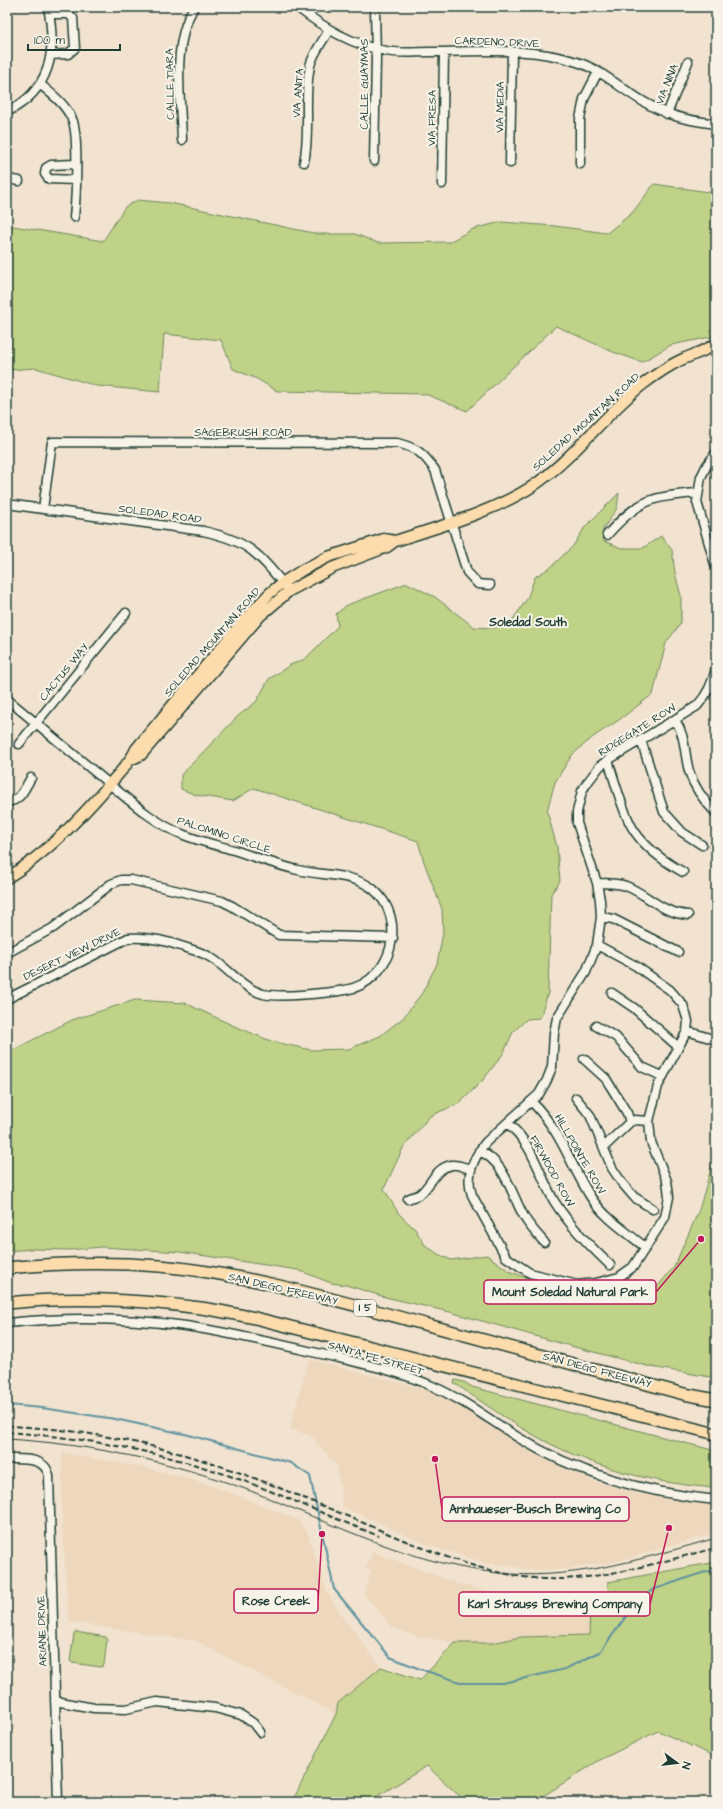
<svg xmlns="http://www.w3.org/2000/svg" width="723" height="1809" font-family="'Architects Daughter',sans-serif">
<rect width="100%" height="100%" fill="#f1e3cf"/>
<filter id="ink" filterUnits="userSpaceOnUse"><feTurbulence type="fractalNoise" baseFrequency=".025" numOctaves="2"/><feDisplacementMap in="SourceGraphic" scale="8" xChannelSelector="R" yChannelSelector="G"/><feConvolveMatrix kernelMatrix="1 2 1 2 8 2 1 2 1" color-interpolation-filters="sRGB"/></filter>
<g filter="url(#ink)">
<path fill="#edd8be" d="M311,1360L436,1392L544,1456L595,1482L652,1496L716,1504V1533L611,1563L566,1569L535,1570L486,1563L428,1545L343,1507L337,1466L311,1436L290,1429L307,1364Z
M62,1453L137,1466L179,1476L221,1489L298,1520L307,1532L326,1590L339,1612L381,1667L338,1703L336,1714L196,1641L69,1622L62,1524Z
M373,1552L459,1584L507,1596L609,1593V1611L589,1635L521,1637L492,1643H455L420,1637L392,1627L364,1594L371,1571L365,1568Z"/>
<path fill="#bfd287" stroke="#6f885e" d="M654,184L716,193V336L671,345L642,362L613,352L556,326L467,411L425,394L277,391L257,379L233,369L221,340L164,334L160,392L97,386L36,368L7,370V225L103,241L125,207L138,200L170,203L318,234H355L378,243L449,242L473,229L501,222L555,226L607,233L632,213Z
M619,493L617,508L603,529L604,541L621,548H643L661,536L672,550L675,573L681,596V623L666,643L653,694L619,720L593,737L572,755L555,782L547,811L557,847L560,881L551,894L548,993L540,1018L527,1019L513,1032L503,1054L483,1080L460,1103L430,1116L403,1148L384,1189L399,1214L415,1229L425,1245L438,1254L451,1260L487,1255L509,1271L537,1282L581,1295L596,1294L616,1290L625,1302L651,1294L674,1267L699,1210L716,1151V1378L651,1367L567,1345L450,1312L385,1297L346,1285L331,1283L298,1270L180,1252L102,1247L69,1250L33,1249L7,1251V1053L72,1020L135,1000L185,1003L232,1025L271,1041L311,1050L349,1049L380,1036L403,1018L422,993L437,964L443,933L442,909L424,862L418,841L254,788L233,801L196,795L181,789V775L238,716L256,702L269,679L290,665L305,659L338,626L336,614L347,605L407,583L435,597L474,627L493,628L511,622L527,599L535,577L551,567L573,546L585,527Z
M455,1380L464,1382L472,1387L716,1451V1488C655,1484 595,1468 541,1439C511,1423 482,1402 454,1383Z
M716,1562V1757L658,1731L598,1761L534,1802H466L427,1766L368,1802H292L336,1714L338,1703L381,1667L420,1680L455,1643H492L521,1637L589,1635L590,1611L609,1610L608,1582Z
M76,1632L106,1637L107,1639L104,1665L101,1667L72,1663L70,1661L74,1634Z"/>
<g fill="none" stroke-linecap="round" stroke-linejoin="round">
<path stroke="#5e92a1" stroke-width="2" d="M7,1405L42,1408L115,1419L189,1435L291,1463L310,1476L334,1589L390,1657L420,1669L463,1683H503L565,1669L600,1652L630,1611L652,1590L702,1573L716,1570"/>
<defs>
<path id="minor" d="M297,7C324,28 352,45 386,51C399,54 415,52 429,52C477,52 530,46 577,62C602,70 621,89 644,102C670,117 687,120 716,124
M50,14H68L73,18L75,48L68,54L51,55
M41,85C53,95 65,104 72,119C79,133 76,199 74,217
M7,112C51,90 57,52 48,7
M667,114L688,62
M182,140C181,98 171,45 194,7
M374,161L376,58L375,7
M304,162C311,130 303,97 310,66C313,53 323,41 329,30
M510,163L512,52
M75,164L51,165L46,168L45,174L49,179L75,180
M580,164V119L584,99L598,72
M7,179L19,181
M442,184L444,52
M716,453L707,465L701,477L697,502L716,568
M7,504L203,531C248,541 257,552 286,587
M43,509L52,442L397,443C417,448 423,453 435,470L467,572L478,584L490,585
M607,535C639,499 651,497 697,493
M7,699C38,725 70,751 101,777C127,798 153,823 184,835C202,842 220,846 237,851C257,858 277,865 298,870C322,876 353,873 373,889C409,919 392,983 345,990C326,993 280,998 263,994C241,988 227,966 208,956C203,953 196,951 190,949C169,942 151,936 128,938L7,999
M675,720C686,736 684,753 689,771C694,788 704,801 716,813
M641,740L664,812L682,832L702,845
M19,744L126,613
M608,760C614,779 624,817 635,832C647,849 665,862 683,872
M7,801C20,803 25,787 31,778
M597,883C607,883 617,883 626,886C649,895 661,913 688,915
M601,917L613,919L678,952
M597,945L636,966L670,990L683,1005L688,1021L687,1031L658,1086L649,1121L651,1142L667,1181L668,1188L669,1197L665,1217L633,1267L619,1277L596,1283L577,1285L530,1273L506,1257L472,1195C465,1176 474,1157 486,1142L539,1094L547,1080L552,1067L554,1033L557,1018L586,972L597,945L601,917L600,900L597,883L577,823V812L582,791L587,783L600,766L608,760L697,706C707,695 713,683 716,668
M7,953L53,928L111,884L121,880H131L222,901L232,906L279,935L393,938
M612,993L634,1008L675,1044L679,1046
M596,1026L616,1037L642,1067L662,1076
M687,1031L716,1040
M584,1059L606,1079L627,1113L630,1122
M576,1098L590,1115L612,1168L622,1183L634,1197L653,1209
M531,1101C561,1131 569,1162 590,1196C604,1218 627,1232 646,1248
M507,1123C532,1142 539,1174 554,1201C570,1226 589,1245 610,1265
M604,1147L630,1122L635,1120L649,1121
M479,1151C506,1161 512,1198 526,1220C531,1228 538,1235 544,1242
M408,1199C412,1197 417,1196 420,1194C432,1185 434,1168 452,1165C458,1164 465,1168 471,1169
M7,1323C66,1317 127,1318 186,1326C230,1333 274,1343 317,1353C355,1362 397,1370 432,1386C464,1400 490,1420 519,1438C578,1474 647,1493 716,1500
M7,1459C23,1459 46,1457 49,1476L58,1802
M55,1701L94,1708L126,1709L157,1702L215,1708L241,1715L253,1723L260,1732"/>
<path id="major" d="M132,759L141,755L260,616L289,591L332,568L387,547L395,541C441,526 491,513 533,486C574,458 603,416 642,385C655,375 668,366 683,359C695,354 705,351 716,344
M7,878C46,854 79,820 109,785C119,773 130,763 136,749L244,620L270,593L282,583L304,569L328,557L384,539L395,541"/>
<path id="highway" d="M7,1268C58,1263 109,1262 160,1266C251,1274 341,1302 428,1325C514,1348 599,1371 684,1394L716,1400
M7,1303C66,1297 134,1299 192,1307C213,1309 234,1314 255,1318L716,1434"/>
</defs>
<use href="#minor" stroke="#1f3d34" stroke-width="11"/>
<use href="#major" stroke="#1f3d34" stroke-width="13"/>
<use href="#highway" stroke="#1f3d34" stroke-width="14"/>
<use href="#minor" stroke="#f7f3e8" stroke-width="8"/>
<use href="#major" stroke="#fcdcac" stroke-width="10"/>
<use href="#highway" stroke="#fcdcac" stroke-width="11"/>
<path stroke="#1f3d34" stroke-width="1" d="M7,1439C90,1444 170,1461 248,1490C333,1523 417,1568 510,1574C581,1579 648,1557 716,1538"/>
<path stroke="#1f3d34" stroke-width="2" stroke-dasharray="6 3" stroke-linecap="butt" d="M7,1426C100,1429 191,1452 277,1487C314,1502 352,1518 389,1534C439,1555 491,1576 545,1579C601,1581 662,1561 716,1548
M7,1432C76,1437 143,1448 209,1469C267,1487 322,1514 379,1536"/>
</g>
</g>
<g text-anchor="middle" dominant-baseline="central" stroke-width="4" stroke-linejoin="round" paint-order="stroke">
<rect fill="#f7f3e8" stroke="#60746a" stroke-width="1" x="354" y="1300" width="22" height="16" rx="3"/>
<g font-size="10" font-weight="bold" fill="#1f3d34">
<text x="365" y="1308">I 5</text>
</g>
<g font-size="11" fill="#1f3d34" stroke="#f7f3e8">
<text transform="translate(497 42) rotate(2)">CARDENO DRIVE</text>
<text transform="translate(170 84) rotate(-91)">CALLE TIARA</text>
<text transform="translate(364 84) rotate(-90)">CALLE GUAYMAS</text>
<text transform="translate(667 84) rotate(-68)">VIA NINA</text>
<text transform="translate(298 93) rotate(-86)">VIA ANITA</text>
<text transform="translate(500 107) rotate(-89)">VIA MEDIA</text>
<text transform="translate(432 118) rotate(-89)">VIA FRESA</text>
<text transform="translate(586 422) rotate(-42)">SOLEDAD MOUNTAIN ROAD</text>
<text x="243" y="432">SAGEBRUSH ROAD</text>
<text transform="translate(160 514) rotate(8)">SOLEDAD ROAD</text>
<text transform="translate(212 642) rotate(-49)">SOLEDAD MOUNTAIN ROAD</text>
<text transform="translate(64 672) rotate(-51)">CACTUS WAY</text>
<text transform="translate(637 730) rotate(-32)">RIDGEGATE ROW</text>
<text transform="translate(224 835) rotate(18)">PALOMINO CIRCLE</text>
<text transform="translate(72 954) rotate(-26)">DESERT VIEW DRIVE</text>
<text transform="translate(580 1154) rotate(60)">HILLPOINTE ROW</text>
<text transform="translate(552 1171) rotate(61)">FIRWOOD ROW</text>
<text transform="translate(283 1289) rotate(13)">SAN DIEGO FREEWAY</text>
<text transform="translate(376 1358) rotate(16)">SANTA FE STREET</text>
<text transform="translate(597 1370) rotate(15)">SAN DIEGO FREEWAY</text>
<text transform="translate(42 1631) rotate(-92)">ARIANE DRIVE</text>
</g>
<g font-size="12" font-weight="bold" fill="#1f3d34" stroke="#f7f3e8">
<text x="528" y="622">Soledad South</text>
</g>
</g>
<path fill="none" stroke="#c2185b" stroke-width="1.5" d="M701 1239L656 1292M435 1459L442 1509M322 1534L318 1601M669 1528L650 1604"/>
<g fill="#c2185b" stroke="#f7f3e8" stroke-width="1.5">
<circle cx="701" cy="1239" r="4"/>
<circle cx="435" cy="1459" r="4"/>
<circle cx="322" cy="1534" r="4"/>
<circle cx="669" cy="1528" r="4"/>
</g>
<g fill="#f7f3e8" stroke="#c2185b" stroke-width="1.5">
<rect x="484" y="1280" width="172" height="24" rx="4"/>
<rect x="442" y="1497" width="187" height="24" rx="4"/>
<rect x="234" y="1589" width="84" height="24" rx="4"/>
<rect x="459" y="1592" width="191" height="24" rx="4"/>
</g>
<g font-size="12" text-anchor="middle" font-weight="bold" fill="#1f3d34">
<text x="570" y="1296">Mount Soledad Natural Park</text>
<text x="535" y="1513">Annhaueser-Busch Brewing Co</text>
<text x="276" y="1605">Rose Creek</text>
<text x="555" y="1608">Karl Strauss Brewing Company</text>
</g>
<rect width="723" height="1809" fill="none" stroke="#f7f3e8" stroke-width="24"/>
<rect x="12" y="12" width="699" height="1785" fill="none" stroke="#1f3d34" stroke-width="1.5" filter="url(#ink)"/>
<g transform="translate(677 1763) rotate(105)" stroke="#f7f3e8" stroke-width="3" paint-order="stroke">
<path d="M0-3L7 15L0 10L-7 15Z" fill="#1f3d34"/>
<text y="-6" font-size="11" font-weight="bold" text-anchor="middle" fill="#1f3d34">N</text>
</g>
<path d="M28 44v6h92v-6" fill="none" stroke="#1f3d34" stroke-width="2"/>
<text x="34" y="44" font-size="12" fill="#1f3d34" stroke="#f7f3e8" stroke-width="3" paint-order="stroke">100 m</text>
</svg>
